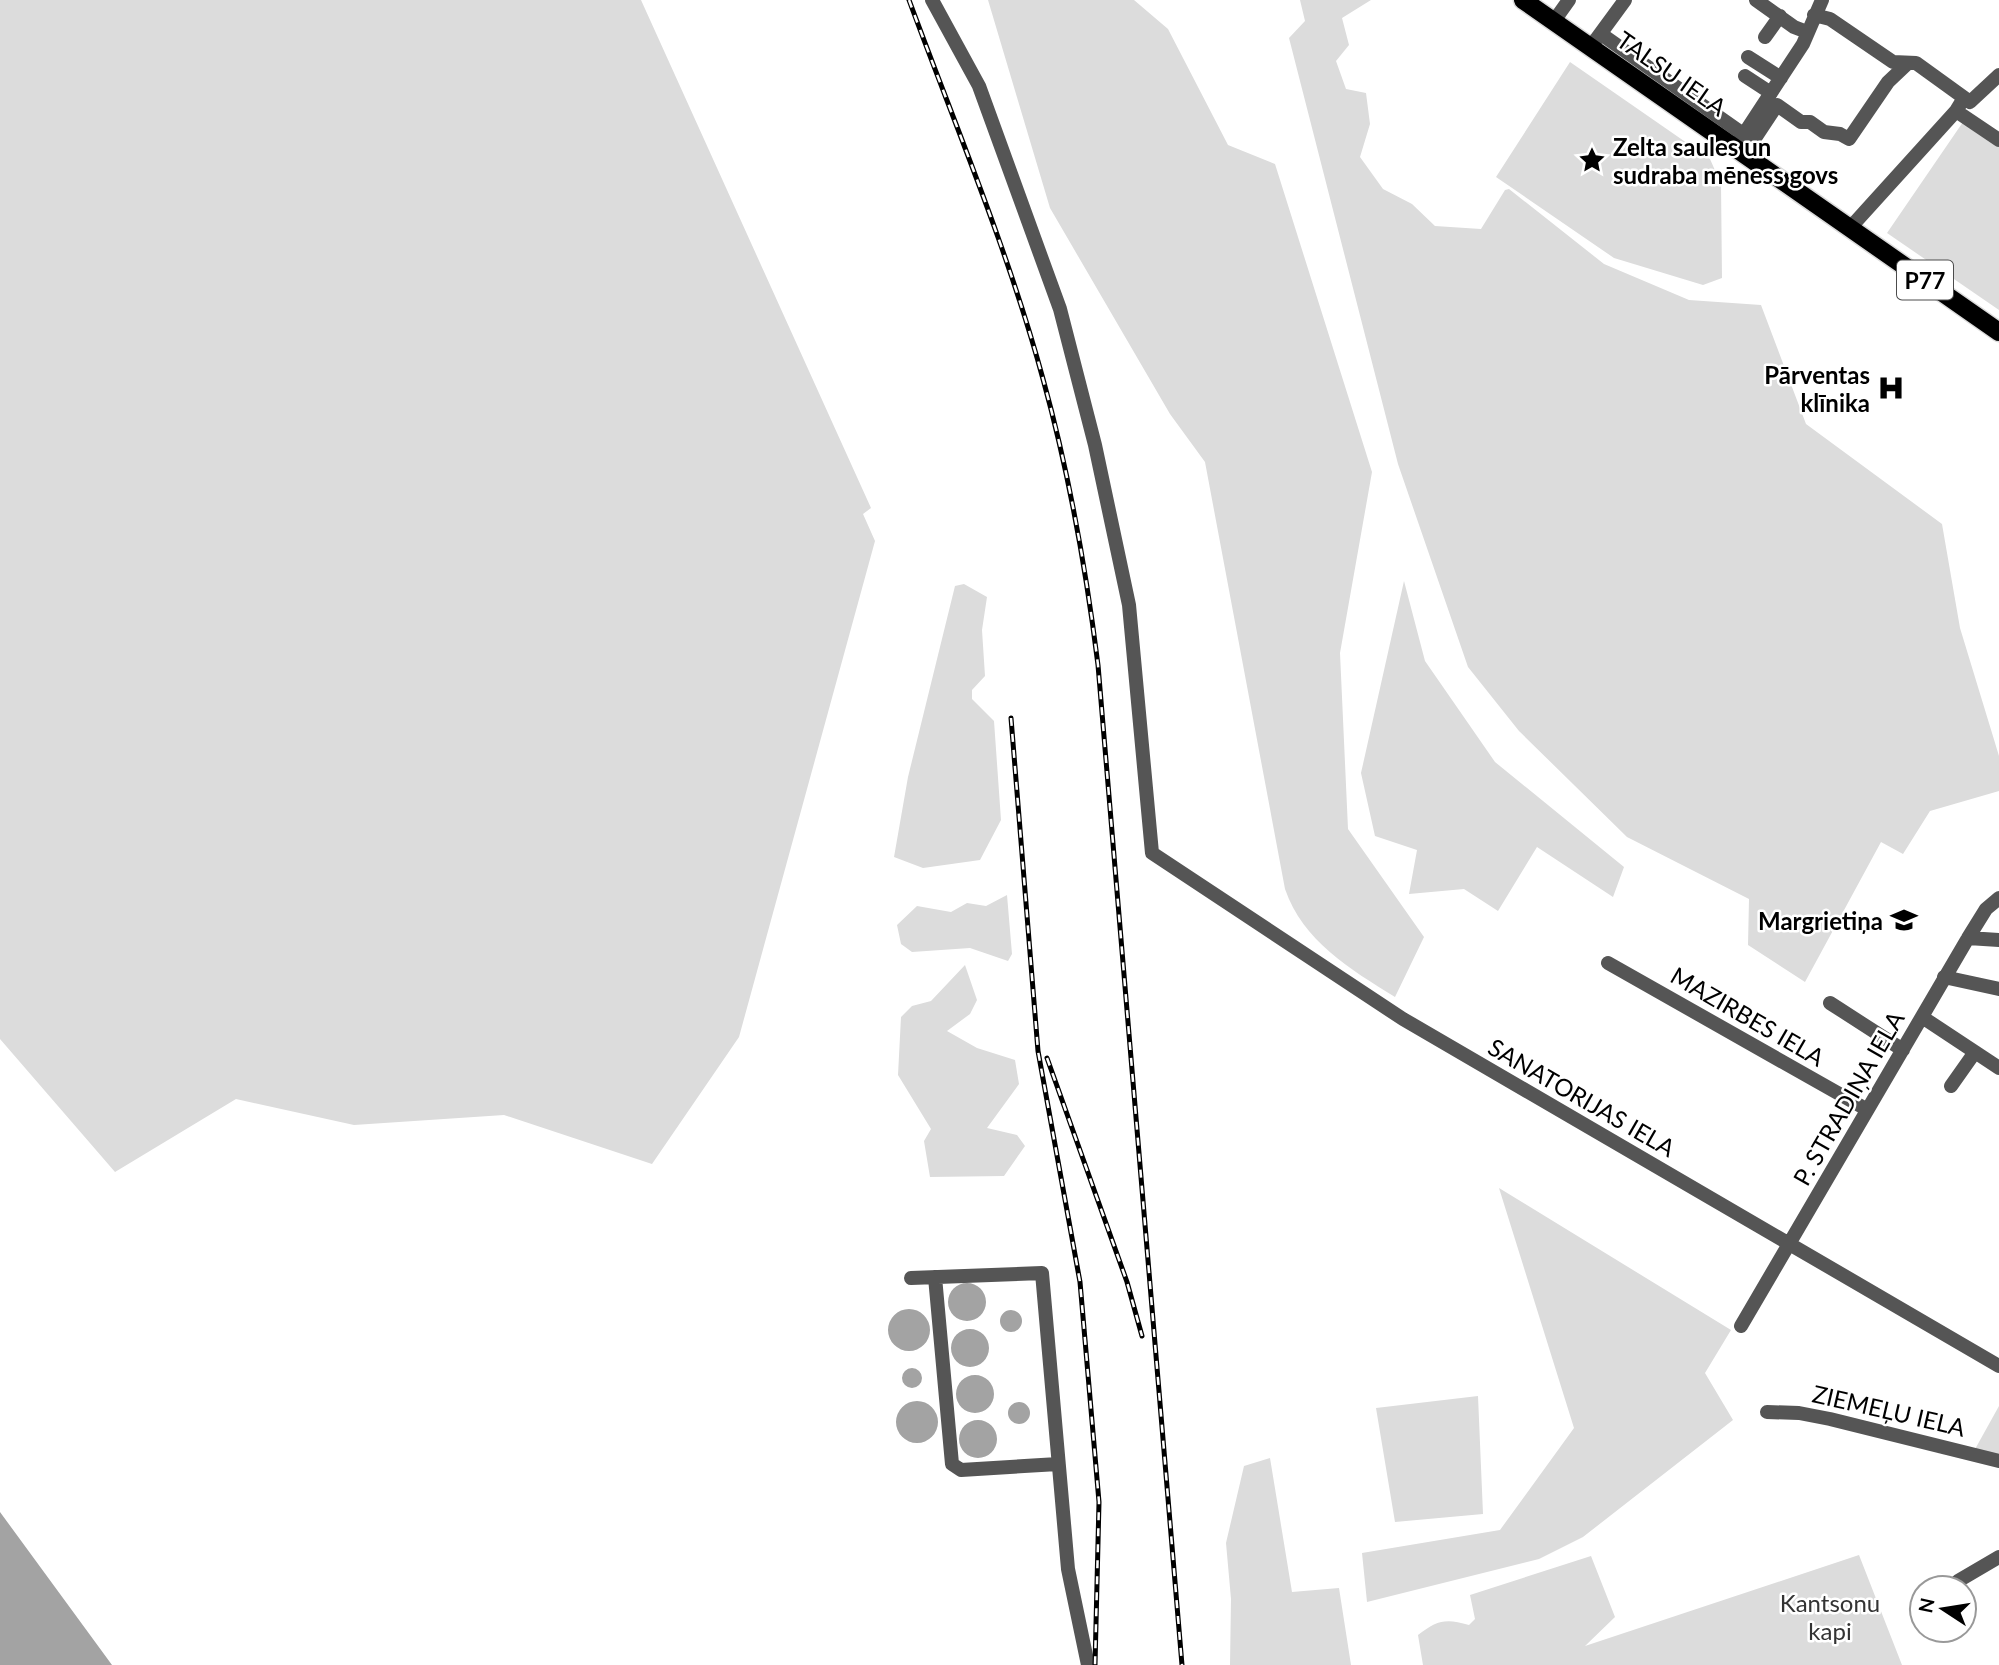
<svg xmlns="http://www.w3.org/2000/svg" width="1999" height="1665" font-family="Lato,sans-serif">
<rect width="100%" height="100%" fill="#fff"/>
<path fill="#dcdcdc" d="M0,0H641L871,508L863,514L875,541L739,1037L652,1164L504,1115L354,1125L236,1099L115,1172L0,1039Z
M988,0H1134L1168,29L1228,145L1275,164L1372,472L1340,653L1348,829L1424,937L1395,997C1350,969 1303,941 1285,889L1205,462L1170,414L1050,208Z
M1300,0H1371L1342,18L1349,45L1336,61L1346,89L1366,93L1370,124L1360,157L1383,189L1412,204L1435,226L1481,229L1505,190L1509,189L1604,264L1689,300L1761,305L1806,424L1942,524L1960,628L1999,756V791L1930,811L1903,854L1881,842L1805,982L1748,945L1749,899L1627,837L1519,731L1468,667L1398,464L1289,38L1305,21Z
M1570,62L1710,159L1721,184L1722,278L1703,285L1614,258L1496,177Z
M1963,122L1999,147V310L1887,233Z
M1404,581L1425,661L1495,762L1624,867L1613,897L1537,847L1498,911L1464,889L1409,894L1417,850L1375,836L1361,773Z
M964,584L987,597L982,630L985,676L972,690V699L994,721L1001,820L980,860L923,868L894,857L908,777L955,586Z
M1007,895L1012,954L1008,961L970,948L912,952L901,944L897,925L917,906L951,912L967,903L986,906Z
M965,965L977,1000L970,1014L947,1031L977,1048L1015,1060L1019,1084L987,1128L1017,1135L1025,1146L1004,1176L930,1177L924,1141L931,1129L898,1075L901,1017L912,1006L931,1001Z
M1499,1188L1731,1330L1705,1373L1733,1420L1583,1537L1539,1559L1367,1602L1362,1553L1500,1530L1574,1428Z
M1478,1396L1483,1514L1395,1522L1376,1408Z
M1999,1406V1457L1974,1451Z
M1270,1458L1292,1592L1339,1588L1351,1665H1230L1231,1599L1226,1543L1244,1466Z
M1859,1555L1902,1665H1423L1418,1635C1437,1620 1446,1618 1469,1625L1475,1619L1470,1595L1591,1556L1615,1617L1585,1646Z"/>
<path fill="#a3a3a3" d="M948 1302a19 19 0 1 1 38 0a19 19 0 1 1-38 0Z
M888 1330a21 21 0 1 1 42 0a21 21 0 1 1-42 0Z
M1000 1321a11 11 0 1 1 22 0a11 11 0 1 1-22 0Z
M951 1348a19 19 0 1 1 38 0a19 19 0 1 1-38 0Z
M902 1378a10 10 0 1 1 20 0a10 10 0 1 1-20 0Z
M956 1394a19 19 0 1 1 38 0a19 19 0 1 1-38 0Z
M896 1422a21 21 0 1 1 42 0a21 21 0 1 1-42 0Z
M1008 1413a11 11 0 1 1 22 0a11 11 0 1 1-22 0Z
M959 1439a19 19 0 1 1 38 0a19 19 0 1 1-38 0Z
M0,1512L112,1665H0Z"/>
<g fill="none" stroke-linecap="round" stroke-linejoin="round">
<defs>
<path id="major" d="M1523,0L1999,332"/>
</defs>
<use href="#major" stroke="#dbdbdb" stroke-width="21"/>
<path stroke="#555" stroke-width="14" d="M932,0L979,86L1060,309L1095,445L1129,605L1152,853L1403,1019L1999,1366
M1756,0L1794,27L1807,32
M1814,15L1830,19L1893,62L1916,63L1970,102L1999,75
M1554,21L1569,0
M1601,34L1753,141L1777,105L1801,122H1810L1824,132L1840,134L1849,139L1888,82L1907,64
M1765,37L1780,16
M1595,41L1625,0
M1748,57L1781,78
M1745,76L1771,93
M1956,111L1999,140
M1738,143L1803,44L1822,0
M1850,228L1956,111L1964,98
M1968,938L1999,940
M1608,963L1866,1109
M1944,977L1999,989
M1830,1003L1903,1050
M1922,1017L1999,1068
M1951,1086L1975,1052
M935,1277L952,1464L961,1470L1058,1464
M911,1278L1042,1273L1068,1569L1088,1665
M1741,1326L1968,938L1986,909L1999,898
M1767,1412L1799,1413L1830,1419L1999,1461
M1958,1581L1999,1557"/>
<use href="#major" stroke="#000" stroke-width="18"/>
<defs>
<path id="rail" d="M909,0C955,125 1008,250 1043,379C1069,473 1086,569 1098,665L1182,1665
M1011,718L1038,1051L1080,1282L1099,1502L1095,1665
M1047,1058L1127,1282L1142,1336"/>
</defs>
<use href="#rail" stroke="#000" stroke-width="5"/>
<use href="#rail" stroke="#fff" stroke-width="2.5" stroke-dasharray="8" stroke-linecap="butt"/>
</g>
<defs>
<symbol id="sight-bare" viewBox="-9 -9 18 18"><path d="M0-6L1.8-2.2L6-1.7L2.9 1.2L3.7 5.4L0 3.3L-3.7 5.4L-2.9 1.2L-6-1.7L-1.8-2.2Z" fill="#000" stroke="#fff" stroke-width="2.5" paint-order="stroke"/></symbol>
<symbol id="hospital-bare" viewBox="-9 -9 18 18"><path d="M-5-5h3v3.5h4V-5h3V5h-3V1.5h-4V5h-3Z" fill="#000" stroke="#fff" stroke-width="2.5" paint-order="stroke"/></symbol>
<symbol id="school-bare" viewBox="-9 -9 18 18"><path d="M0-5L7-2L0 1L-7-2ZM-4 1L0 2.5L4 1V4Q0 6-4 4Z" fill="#000" stroke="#fff" stroke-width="2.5" paint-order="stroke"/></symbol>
</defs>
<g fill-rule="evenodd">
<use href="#sight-bare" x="1573" y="141" width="38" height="38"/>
<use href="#hospital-bare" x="1872" y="369" width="38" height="38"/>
<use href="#school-bare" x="1885" y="901" width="38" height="38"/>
</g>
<g text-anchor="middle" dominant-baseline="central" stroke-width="5" stroke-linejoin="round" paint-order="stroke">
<rect fill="#fff" stroke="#4c4c4c" stroke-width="2" x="1897" y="260.5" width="56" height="39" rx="5"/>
<g font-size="23" font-weight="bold" fill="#000">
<text x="1925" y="280">P77</text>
</g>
<g font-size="24" fill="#000" stroke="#fff">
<text transform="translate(1672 73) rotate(35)">TALSU IELA</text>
<text transform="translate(1748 1016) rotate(30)">MAZIRBES IELA</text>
<text transform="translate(1582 1097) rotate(30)">SANATORIJAS IELA</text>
<text transform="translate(1848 1098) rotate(-60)">P. STRADIŅA IELA</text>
<text transform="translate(1889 1410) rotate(13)">ZIEMEĻU IELA</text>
</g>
<g font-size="24" font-weight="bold" fill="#000" stroke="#fff" text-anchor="end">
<text x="1613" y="146" text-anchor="start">Zelta saules un<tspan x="1613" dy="28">sudraba mēness govs</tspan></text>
<text x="1870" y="374">Pārventas<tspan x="1870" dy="28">klīnika</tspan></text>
<text x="1883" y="920">Margrietiņa</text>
</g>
<g font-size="24" fill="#333" stroke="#fff">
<text x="1830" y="1602">Kantsonu<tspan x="1830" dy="28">kapi</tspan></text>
</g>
</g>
<g transform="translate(1943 1609) rotate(282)"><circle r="33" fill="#ffffff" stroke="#999999" stroke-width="2"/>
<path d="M0-5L12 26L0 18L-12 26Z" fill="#000000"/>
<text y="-10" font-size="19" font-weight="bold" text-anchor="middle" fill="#000000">N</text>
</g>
</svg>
